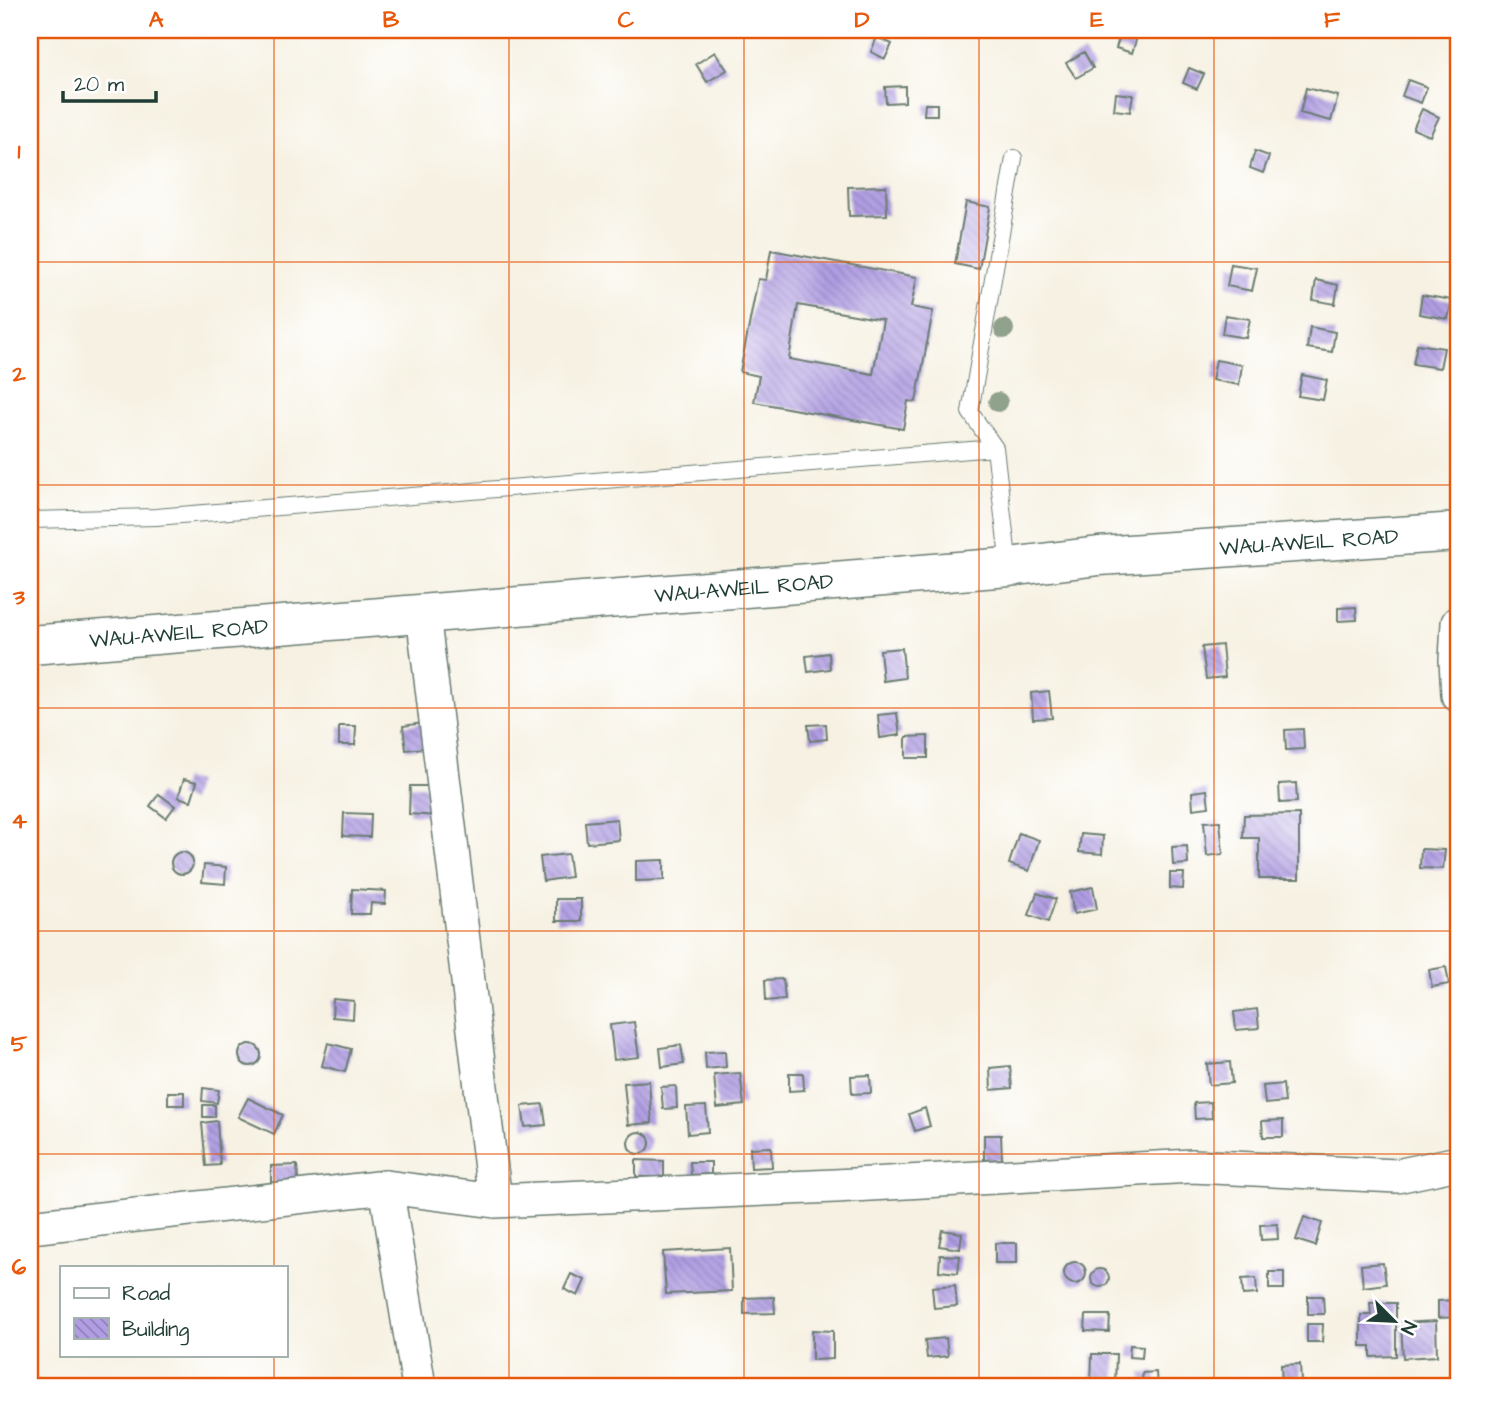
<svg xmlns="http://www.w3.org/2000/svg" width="1488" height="1416" font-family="'Architects Daughter',sans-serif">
<defs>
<pattern id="building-back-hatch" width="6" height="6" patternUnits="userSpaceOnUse" patternTransform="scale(1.75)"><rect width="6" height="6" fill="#b09de3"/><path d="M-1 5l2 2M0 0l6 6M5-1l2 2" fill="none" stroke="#8f81b9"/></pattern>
</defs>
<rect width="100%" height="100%" fill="#fff"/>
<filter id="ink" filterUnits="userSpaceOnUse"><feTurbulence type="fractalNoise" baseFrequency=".0143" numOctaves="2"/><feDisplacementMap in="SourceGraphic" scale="14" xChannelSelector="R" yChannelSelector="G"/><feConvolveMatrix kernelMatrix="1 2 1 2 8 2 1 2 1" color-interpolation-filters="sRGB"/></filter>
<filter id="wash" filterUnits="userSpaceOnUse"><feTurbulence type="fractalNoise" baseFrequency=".00686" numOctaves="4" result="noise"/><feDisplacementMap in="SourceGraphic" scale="28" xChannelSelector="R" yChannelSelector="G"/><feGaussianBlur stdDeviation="1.57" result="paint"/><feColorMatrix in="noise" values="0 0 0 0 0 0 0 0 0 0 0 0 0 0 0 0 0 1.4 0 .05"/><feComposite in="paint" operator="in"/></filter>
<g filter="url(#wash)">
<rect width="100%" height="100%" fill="#f6f1e2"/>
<g id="blocks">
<path fill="url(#building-back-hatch)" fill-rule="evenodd" d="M1121,32L1137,37L1132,53L1116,48Z
M877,37L892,44L885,59L871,52Z
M715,52L727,70L707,82L696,64Z
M1084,52L1093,68L1076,78L1066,63Z
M1189,68L1204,74L1197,89L1183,83Z
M1408,80L1427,87L1421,103L1402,96Z
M905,86V102L886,103L885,87Z
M1306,88L1338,96L1331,121L1300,113Z
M1116,93L1133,95L1130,112L1114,110Z
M925,104H937V115H924Z
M1422,109L1439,117L1430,136L1413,129Z
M1255,151L1269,156L1263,173L1250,168Z
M886,186L887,215L849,216L848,187Z
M966,202L990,207L979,269L955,264Z
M771,250L917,277L911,307L933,311L916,402L908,401L903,429L754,402L759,376L740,372L758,279L766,280ZM798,305L883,320L873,374L789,359Z
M1231,264L1257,268L1252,291L1227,286Z
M1316,280L1338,285L1335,304L1313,300Z
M1422,295L1452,300L1448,319L1419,314Z
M1225,315L1250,319L1246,338L1222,334Z
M1310,327L1335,332L1332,352L1307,348Z
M1417,344L1444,348L1440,368L1413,364Z
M1216,360L1242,365L1239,385L1212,380Z
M1302,375L1327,380L1323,400L1298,396Z
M1356,607L1357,620L1338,621V608Z
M1222,645L1225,677L1206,679L1202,647Z
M902,648L905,678L883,681L880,650Z
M829,653L830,669L808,672L806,656Z
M1049,691L1052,718L1033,719L1031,693Z
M897,713L900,735L880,738L878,715Z
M429,722L432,747L406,750L403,726Z
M826,724L827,739L810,741L808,725Z
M339,726H356L355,745H339Z
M1303,729L1304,749L1286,750L1285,730Z
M928,736V758H906V737Z
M184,779L197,782L191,801L178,797Z
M1296,783L1297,802L1280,803L1279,784Z
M410,786H439L438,816L409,814Z
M1207,790L1209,807L1193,809L1192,792Z
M159,794L175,806L166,818L150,806Z
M344,813L371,814L370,837L343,836Z
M1299,814V879H1259V838H1243L1244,815Z
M617,819L619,840L587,843L585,822Z
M1220,821L1223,854L1207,856L1204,822Z
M1019,833L1039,840L1029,871L1009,864Z
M1081,834L1103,836L1102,854L1079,852Z
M1187,846L1188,864L1173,865L1172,847Z
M1421,849L1445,850L1443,869L1420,868Z
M171 863a11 11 0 1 1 22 0a11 11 0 1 1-22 0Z
M568,854L571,877L543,881L540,857Z
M664,860V880L636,881V861Z
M204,865L226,867L225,884L202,882Z
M1170,873H1184L1183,889L1170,888Z
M1093,887L1097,909L1074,914L1070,892Z
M352,889L386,891L385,904L371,903L370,914H351Z
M1037,893L1056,899L1048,922L1029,915Z
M556,899H581V921H556Z
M1446,967L1449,984L1432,987L1429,970Z
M783,979L785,999L766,1001L765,980Z
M333,999L354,1001L353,1019L332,1017Z
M1257,1009L1259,1028L1236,1030L1234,1012Z
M634,1022L639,1057L614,1060L610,1025Z
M328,1043L351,1049L345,1072L322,1066Z
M239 1055a11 11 0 1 1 22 0a11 11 0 1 1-22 0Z
M681,1045L684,1064L662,1067L660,1048Z
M725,1051L726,1067L706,1069L705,1052Z
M1230,1062L1232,1083L1209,1085L1207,1064Z
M1010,1066L1012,1088L991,1090L990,1068Z
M740,1073L744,1105L717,1108L714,1075Z
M789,1073H803L804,1090L789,1091Z
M870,1075L871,1093L852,1094L851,1076Z
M649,1081L652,1123L628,1125L624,1083Z
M1283,1084L1285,1102L1265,1104L1263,1086Z
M676,1086L677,1108L663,1109L661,1087Z
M203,1088L219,1090L217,1103L202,1101Z
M168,1092H184V1105H168Z
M248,1098L283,1115L274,1134L238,1117Z
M1211,1102L1212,1118L1195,1119L1194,1103Z
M543,1104L546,1125L525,1127L522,1106Z
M203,1105H215V1117H203Z
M706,1106L708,1132L688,1134L686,1107Z
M925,1108L930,1126L915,1131L909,1114Z
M1283,1120V1137H1263L1262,1121Z
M217,1121L220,1165L206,1166L202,1123Z
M628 1143a11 11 0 1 1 22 0a11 11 0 1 1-22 0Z
M984,1135H1001L1002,1159L984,1160Z
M771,1147L772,1167L751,1168L750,1148Z
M636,1160L664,1161V1177H636Z
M690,1162H711V1174L691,1175Z
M297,1165L298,1181L271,1183V1166Z
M1304,1217L1322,1223L1315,1246L1296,1240Z
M1277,1224L1278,1239L1261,1240L1260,1225Z
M942,1230L962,1233L960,1249L939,1246Z
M995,1243H1017V1263H995Z
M730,1248L732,1291L666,1294L663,1252Z
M940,1255L960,1256L958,1273L939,1271Z
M1064 1273a11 11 0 1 1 22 0a11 11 0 1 1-22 0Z
M1383,1263L1386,1284L1363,1287L1361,1265Z
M1091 1278a9 9 0 1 1 18 0a9 9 0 1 1-18 0Z
M1269,1272H1284V1289H1269Z
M571,1274L585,1280L578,1296L564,1289Z
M1256,1278L1257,1294L1243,1295L1242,1279Z
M955,1285L957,1306L934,1308L932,1287Z
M1308,1296H1323L1324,1314H1308Z
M774,1297L775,1313L744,1314V1298Z
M1458,1300V1317L1438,1318V1301Z
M1370,1303H1396V1356L1371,1357V1346H1361V1315H1371Z
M1086,1315H1110L1109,1332L1085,1331Z
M1436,1321L1437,1356L1403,1358L1401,1323Z
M1307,1324H1323L1322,1342H1307Z
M812,1330L833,1331V1359L812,1360Z
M946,1338L948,1356L927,1358L925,1340Z
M1130,1345L1143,1346L1142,1358L1129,1357Z
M1092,1354H1116L1115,1386H1091Z
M1300,1364L1301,1383L1282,1384L1281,1365Z
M1156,1372L1157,1386H1143L1142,1373Z"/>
</g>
</g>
<g filter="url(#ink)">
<use href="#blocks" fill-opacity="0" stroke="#6a7c71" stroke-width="2"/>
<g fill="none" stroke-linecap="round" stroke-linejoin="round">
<defs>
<path id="service" d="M30,520L156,517L995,448
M1009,567L995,448L970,412L1014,158"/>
<path id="minor" d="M423,614L495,1201
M1458,623L1456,660L1458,695
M386,1187L419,1386
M30,1227L386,1187L495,1201L835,1186L1192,1166L1397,1176L1458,1163"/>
<g id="primary">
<path id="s1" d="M30,645L1009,567L1099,556L1458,532"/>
</g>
</defs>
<use href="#service" stroke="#6a7c71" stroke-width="18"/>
<use href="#minor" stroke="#6a7c71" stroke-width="36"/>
<use href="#primary" stroke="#6a7c71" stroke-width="41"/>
<use href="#service" stroke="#fff" stroke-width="16"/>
<use href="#minor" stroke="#fff" stroke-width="33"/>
<use href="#primary" stroke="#fff" stroke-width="38"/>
</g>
<g fill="#90a18c">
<circle cx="1004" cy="329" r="10"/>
<circle cx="998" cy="402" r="10"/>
</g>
</g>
<path fill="none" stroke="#e8590c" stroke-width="2" stroke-opacity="0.55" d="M274,30V1267M509,30V1386M744,30V1386M979,30V1386M1214,30V1386M30,262H1458M30,485H1458M30,708H1458M30,931H1458M30,1154H1458M274,1355V1386"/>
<g text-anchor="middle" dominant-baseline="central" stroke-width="5" stroke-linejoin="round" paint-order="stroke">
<g font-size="21" fill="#1f3d34" stroke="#fff">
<text stroke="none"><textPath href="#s1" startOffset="1283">WAU-AWEIL ROAD</textPath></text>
<text stroke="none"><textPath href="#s1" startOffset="716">WAU-AWEIL ROAD</textPath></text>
<text stroke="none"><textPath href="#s1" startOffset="149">WAU-AWEIL ROAD</textPath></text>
</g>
</g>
<rect width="1488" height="1416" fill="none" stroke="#fff" stroke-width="77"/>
<rect x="60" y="1266" width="228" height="91" fill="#ffffff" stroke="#a5b1ae" stroke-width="2"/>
<rect x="74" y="1288" width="35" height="10" fill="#ffffff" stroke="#a5b1ae" stroke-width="2"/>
<text x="122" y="1300" font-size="21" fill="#1f3d34">Road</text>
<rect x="74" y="1318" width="35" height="21" fill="url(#building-back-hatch)" stroke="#a5b1ae" stroke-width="2"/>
<text x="122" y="1336" font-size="21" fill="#1f3d34">Building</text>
<g transform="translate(1394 1321) rotate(114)" stroke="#ffffff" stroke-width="5" paint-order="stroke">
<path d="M0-5L12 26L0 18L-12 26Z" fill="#1f3d34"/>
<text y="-10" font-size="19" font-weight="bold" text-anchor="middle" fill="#1f3d34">N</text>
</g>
<path d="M63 91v10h93v-10" fill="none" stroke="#1f3d34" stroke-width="3.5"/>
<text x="74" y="91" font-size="21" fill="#1f3d34" stroke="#ffffff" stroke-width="5" paint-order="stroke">20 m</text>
<rect x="38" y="38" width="1412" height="1340" fill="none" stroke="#e8590c" stroke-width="2.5"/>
<g font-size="23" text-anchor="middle" font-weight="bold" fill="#e8590c">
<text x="156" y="27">A</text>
<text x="391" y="27">B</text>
<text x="626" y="27">C</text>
<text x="862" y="27">D</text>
<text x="1097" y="27">E</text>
<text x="1332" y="27">F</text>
<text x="19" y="158">1</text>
<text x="19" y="381">2</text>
<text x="19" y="604">3</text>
<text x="19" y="828">4</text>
<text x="19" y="1051">5</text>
<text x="19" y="1274">6</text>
</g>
</svg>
